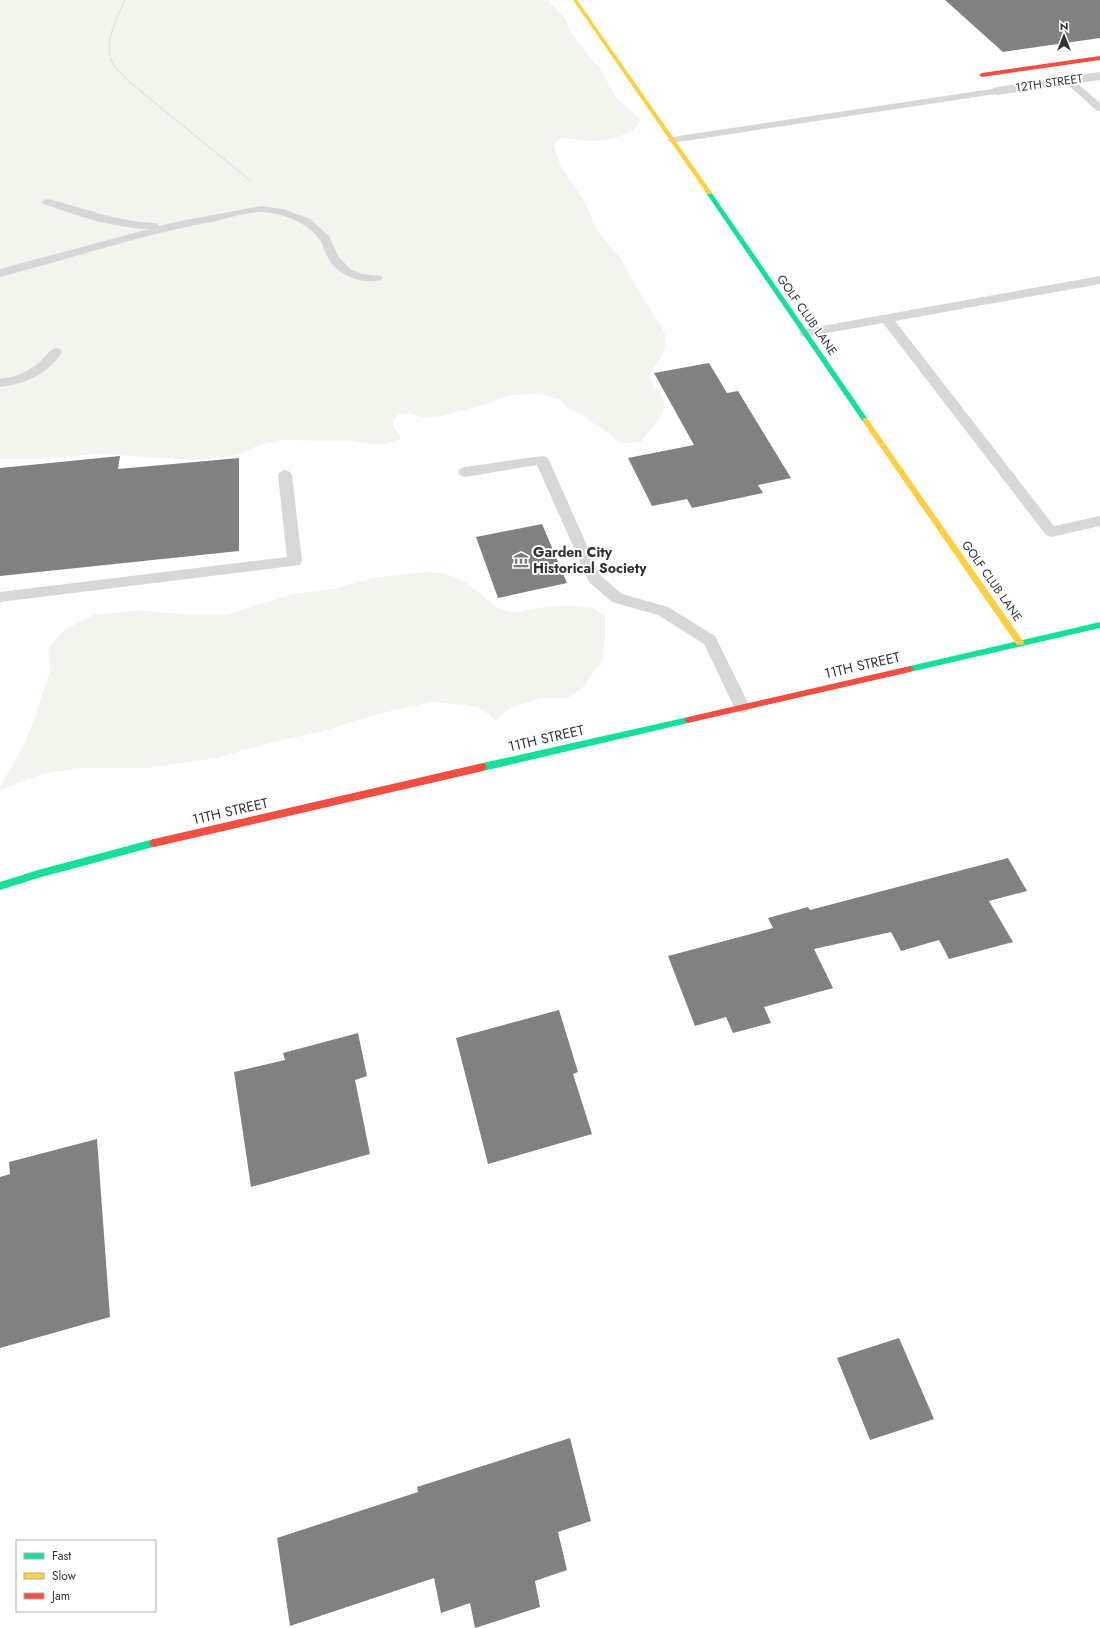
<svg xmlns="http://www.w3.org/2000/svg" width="1100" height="1628" font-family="Jost,sans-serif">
<rect width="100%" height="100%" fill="#fff"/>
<path fill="#f1f5ed" d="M0,0H548L566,20L570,31L590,58L600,68L616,98L640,119C640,134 605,141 593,141C582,141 572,138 562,138L557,140L554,145L557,156L561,166L583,199L599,233L620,258L648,306L661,325L665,334V346L660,360L649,374C650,383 654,387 660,393C673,411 651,428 641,442L621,443L585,417L566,407L560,399L538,394L511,395L497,399L487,404L438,417H422L406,413L398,415L393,420L394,428L400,435V440L384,444H368L353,441L281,440L257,446L237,455L215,458L192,460L104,454L83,455L69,457L38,459H0Z
M424,572C450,572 463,579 482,595C490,602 496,608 507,611C516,614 522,611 531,609C545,606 578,605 592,608C596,609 601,614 605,616V638L603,659L583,687L568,698H541L510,708L496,720L481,709L467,705L431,702L374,715L320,732L268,743L216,758L146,768H81L42,774L0,790V787L24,744L34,720L50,670L48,648L65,629L94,615L140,610L189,615H226L292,594L334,589L373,578Z"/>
<path fill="#818181" d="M945,0H1100V38L1003,52Z
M709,363L727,393L738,391L791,478L758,485L763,493L692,508L687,499L652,506L628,458L694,445L654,373Z
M120,456L118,469L239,458V551L0,576V468Z
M542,524L567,583L498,598L476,537Z
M1008,858L1027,891L989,901L1013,942L949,959L939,940L901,951L891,932L814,949L833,988L764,1007L771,1023L733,1033L726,1017L695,1026L668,956L773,928L768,918L808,907L810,910Z
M559,1010L578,1072L573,1074L592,1134L488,1164L456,1038Z
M358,1033L367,1076L355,1080L370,1154L251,1187L234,1072L285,1060L283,1053Z
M97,1139L110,1317L0,1348V1177L10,1174L9,1162Z
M899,1338L934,1419L870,1440L837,1358Z
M570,1438L591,1521L558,1532L567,1570L535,1581L540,1607L475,1628L470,1603L441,1613L434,1578L290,1626L277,1538L418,1492L417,1487Z"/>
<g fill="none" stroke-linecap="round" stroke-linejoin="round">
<path stroke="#d6d6d6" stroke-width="1.5" stroke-dasharray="1 1" stroke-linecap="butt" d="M125,0C116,20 102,45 114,66C118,71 123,75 127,80L252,182"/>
<path fill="#d7d7d7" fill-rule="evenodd" d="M1068,77L1071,78L1100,103V111L1096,110L1065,82L1063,80L1065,78Z
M998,88L1002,89L1003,91L1002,93L672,143L667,140L672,137Z
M48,199C85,208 114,221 154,223L158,224L159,226L181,221L261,206L283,209L310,219L329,236L338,256L350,269L362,274L381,276L383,278L381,280C361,285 336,275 327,256C324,251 323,244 320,240C309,223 281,212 261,212C246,212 226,219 211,222C140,235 70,259 0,277V269L149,229C113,228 78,216 44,204L42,202L44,200Z
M1100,276V284L895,321L1054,526L1100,516V526L1051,537L1046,535L883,323L805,337L801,336L799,333L801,330L805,329Z
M56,348L60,349L62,352C48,374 26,384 0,387V379C15,377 28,372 40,362C45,357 49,350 56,348Z
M542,456L547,457L549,460L600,575L622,594L668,607L715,636L750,707L748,711L742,713L736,711L704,644L658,615L612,602L589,582L537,465L465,477L460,475L458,472L460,469L465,467Z
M285,470L290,472L292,475L302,561L300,565L0,602V592L287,557L278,475L280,472Z"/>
<path fill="#d7d7d7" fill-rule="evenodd" d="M1100,72V80L998,95L993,94L992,91L993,88L998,87Z"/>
<path fill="#16e098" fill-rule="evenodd" d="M707,192H711L867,418V422H863L706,193Z
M1100,622V628L910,672L906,669L910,666Z
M688,717L692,720L688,723L483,771L480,769L479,767L480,765L483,763Z
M154,839L157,840L159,843L157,846L38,878L0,890V882L38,870Z"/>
<path fill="#ffcf43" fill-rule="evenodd" d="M573,0H577L712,193L711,194H707Z
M863,418H867L1023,641L1024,643L1023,645H1017L863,422Z"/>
<path fill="#f24e42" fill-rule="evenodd" d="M1100,56V60L982,77L979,75L982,73Z
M910,666L914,669L910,672L688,723L684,720L688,717Z
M483,763L486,765L487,767L486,769L483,771L154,847L151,846L149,843L151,840L154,839Z"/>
</g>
<defs>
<symbol id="museum-bare" viewBox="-9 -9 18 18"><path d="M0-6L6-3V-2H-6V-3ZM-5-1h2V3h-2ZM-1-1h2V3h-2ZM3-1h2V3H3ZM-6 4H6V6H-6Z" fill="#7a7a7a" stroke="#fff" stroke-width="2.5" paint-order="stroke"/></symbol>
</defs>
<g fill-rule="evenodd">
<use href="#museum-bare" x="510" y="549" width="22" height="22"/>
</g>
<g text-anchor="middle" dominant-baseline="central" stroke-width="4" stroke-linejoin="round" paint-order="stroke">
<g font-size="12" fill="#333" stroke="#fff">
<text transform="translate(1049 83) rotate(-8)">12TH STREET</text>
<text transform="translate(807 315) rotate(55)">GOLF CLUB LANE</text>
<text transform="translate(992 581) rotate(55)">GOLF CLUB LANE</text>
</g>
<g font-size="14" font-weight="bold" fill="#333" stroke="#fff" text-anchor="start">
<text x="533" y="552">Garden City<tspan x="533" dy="16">Historical Society</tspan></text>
</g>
<g font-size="14" fill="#333" stroke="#fff">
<text transform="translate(862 665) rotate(-13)">11TH STREET</text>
<text transform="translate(546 738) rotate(-13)">11TH STREET</text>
<text transform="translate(230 811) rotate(-13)">11TH STREET</text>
</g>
</g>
<rect x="16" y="1540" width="140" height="72" fill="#ffffff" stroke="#adadad"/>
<rect x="24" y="1553" width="20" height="6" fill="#16e098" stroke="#adadad"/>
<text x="52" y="1560" font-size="12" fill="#333333">Fast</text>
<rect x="24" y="1573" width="20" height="6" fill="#ffcf43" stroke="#adadad"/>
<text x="52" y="1580" font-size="12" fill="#333333">Slow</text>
<rect x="24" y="1593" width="20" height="6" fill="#f24e42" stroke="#adadad"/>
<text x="52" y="1600" font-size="12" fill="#333333">Jam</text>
<g transform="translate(1064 36)" stroke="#ffffff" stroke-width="3" paint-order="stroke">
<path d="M0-3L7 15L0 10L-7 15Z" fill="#333333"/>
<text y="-6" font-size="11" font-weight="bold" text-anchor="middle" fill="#333333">N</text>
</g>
</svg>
